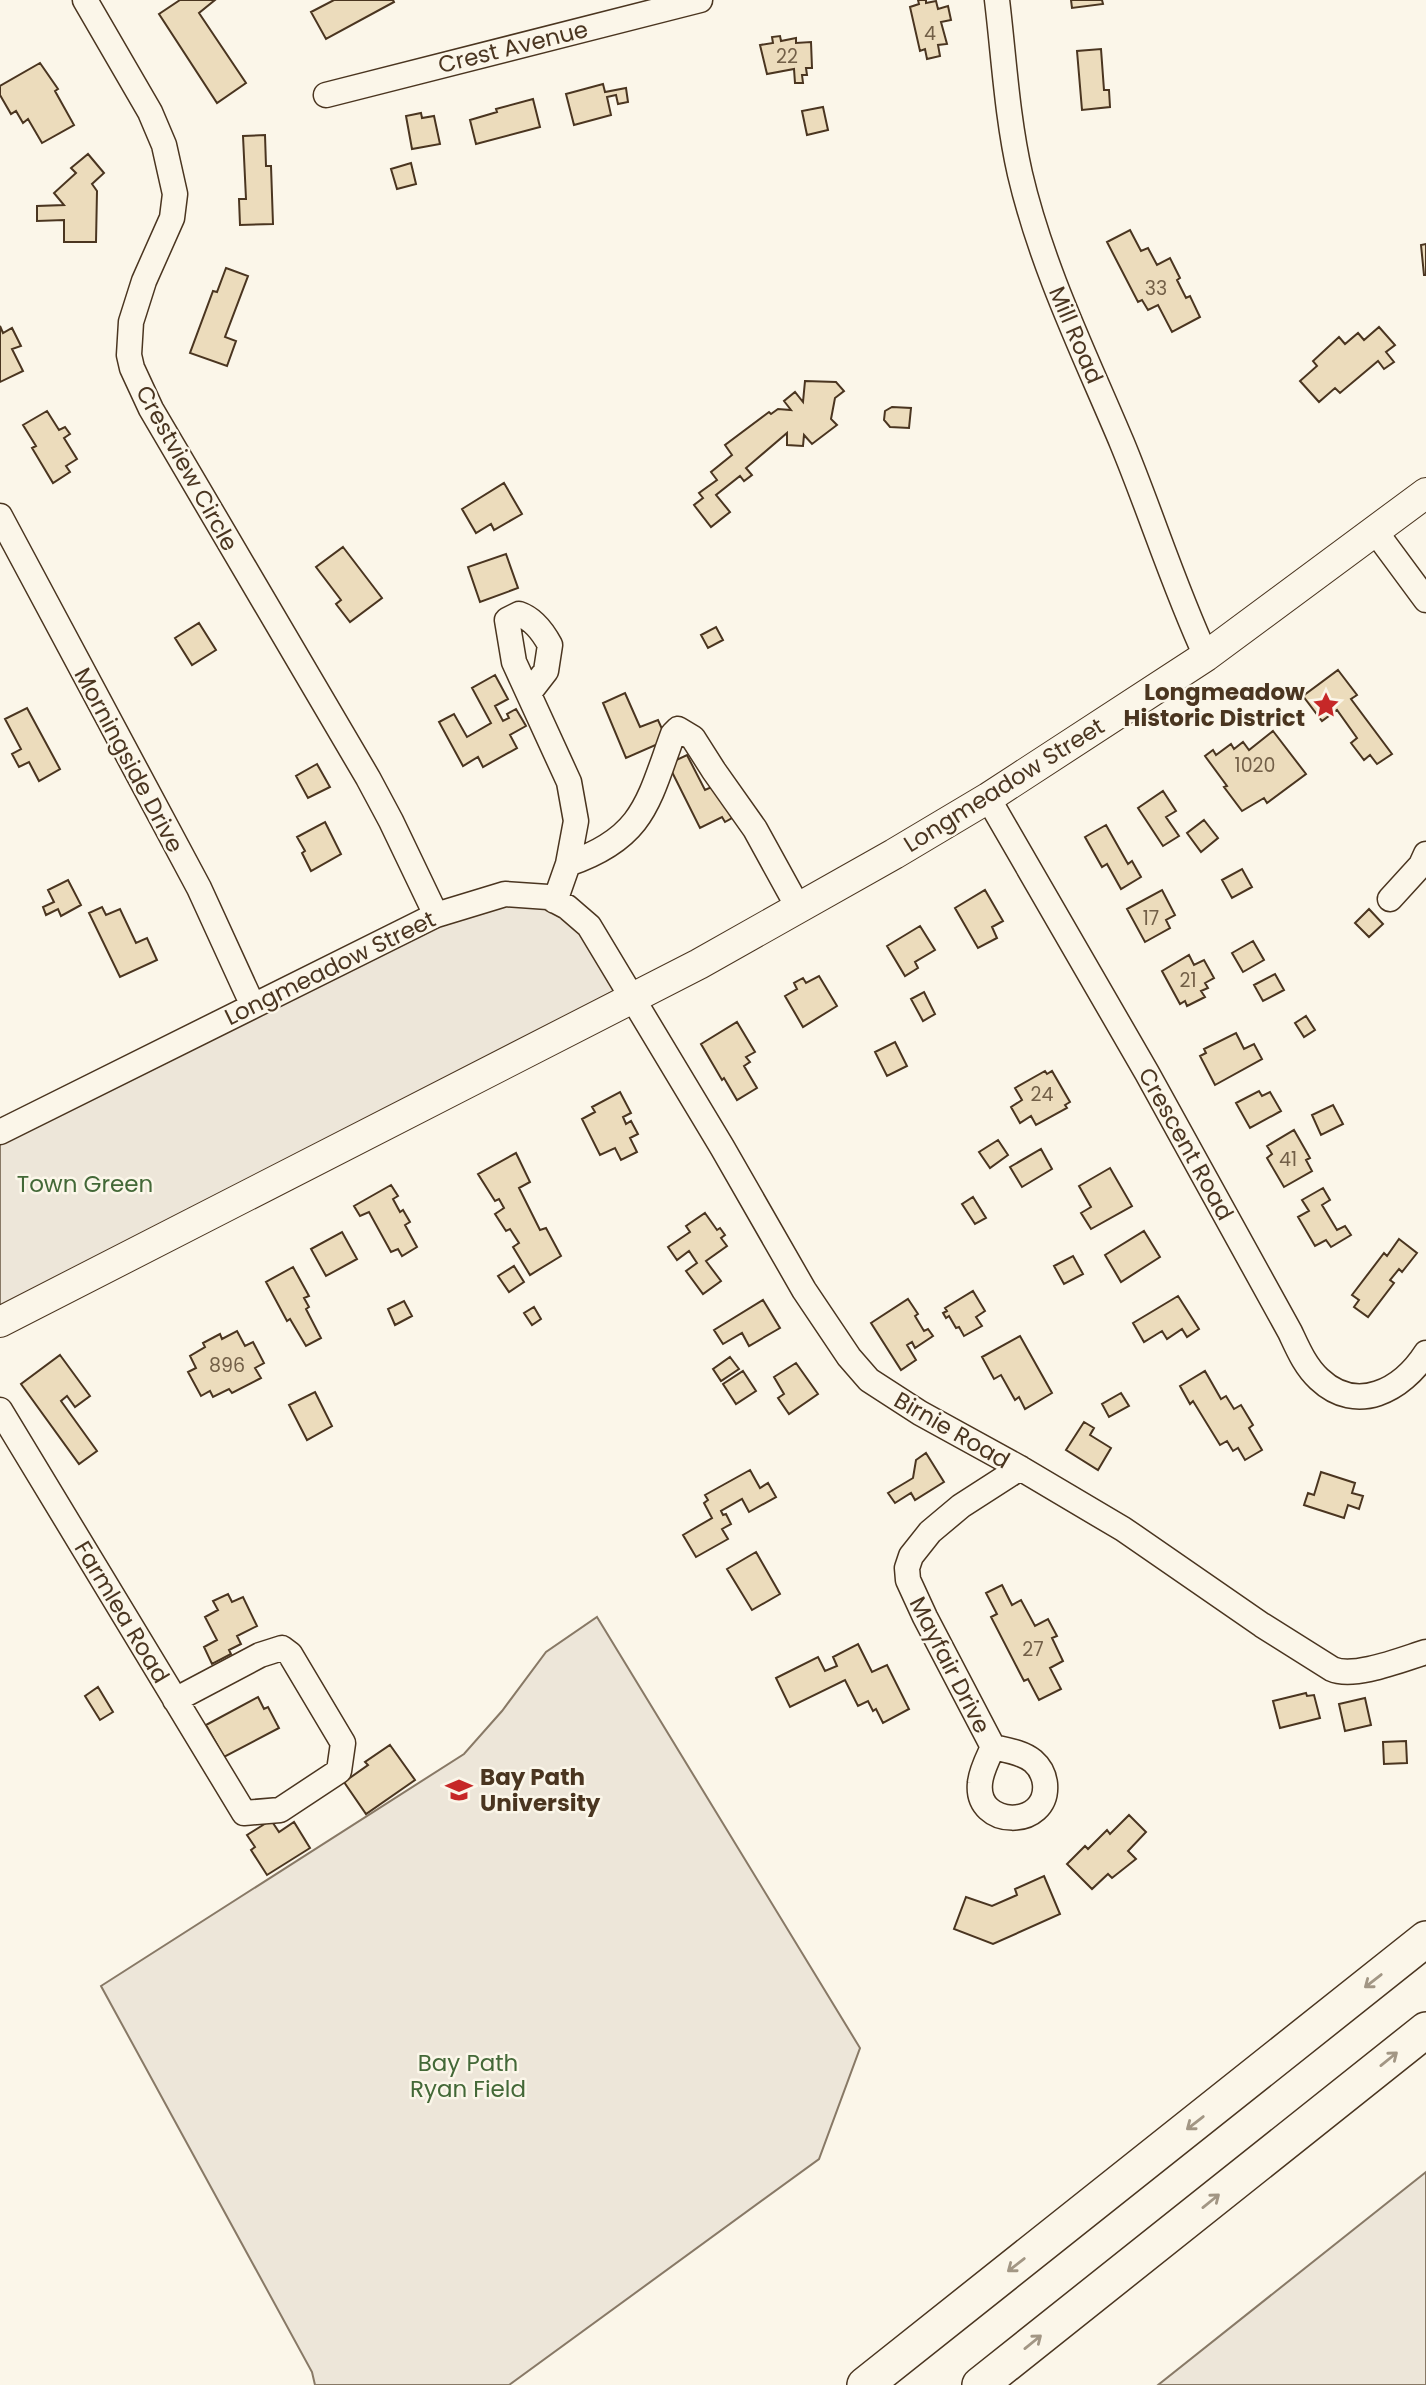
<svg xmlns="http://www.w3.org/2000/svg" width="1426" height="2385" font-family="Poppins,sans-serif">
<rect width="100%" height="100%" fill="#fbf6e9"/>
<path fill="#ede6d9" stroke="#887966" stroke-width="2" d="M548,897L625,985L0,1322V1132L436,915Z
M597,1617L860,2048L819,2159L509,2385H315L312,2372L101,1986L464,1754L502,1711L546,1652Z
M1426,2172V2385H1158Z"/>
<path fill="#ecdcbc" stroke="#4a3520" stroke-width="2" d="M180,0H215L199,13L246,83L217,103L159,14Z
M334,0H393L394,2L326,39L311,12Z
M918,0H926V3L936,1L938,9L948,6L951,20L941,22L947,44L938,45L940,56L927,59L925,49L920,51L910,7L919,4Z
M1071,0H1102L1103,4L1072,8Z
M780,36L781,41L796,38V43L811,42L812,68H806L807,75H802L803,83H795L794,69L767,74L760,45L773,43L772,37Z
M1101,49L1104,90H1109L1110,107L1082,110L1077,51Z
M40,63L58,89L55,91L74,125L42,143L28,119L23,123L16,111L11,114L0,95V86Z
M603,84L605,92L626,88L628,102L618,104L616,95L607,97L611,115L574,125L566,94Z
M533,99L540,127L476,144L470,120L497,112L496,109Z
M823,107L828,130L807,135L802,111Z
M421,113L422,118L434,116L440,144L412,149L406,116Z
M265,135L266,166H271L273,224L240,225L239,199H246L243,136Z
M88,154L104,173L92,184L97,191L96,242H64V220L37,221V206L64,205L54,193L76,173L71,168Z
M411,163L416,184L397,189L391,169Z
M1130,230L1141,251L1148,248L1157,265L1170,258L1180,278L1177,280L1186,298L1190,296L1200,317L1172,332L1158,305L1148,310L1142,300L1138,302L1107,242Z
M1426,244V275H1424L1421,245Z
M226,268L248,276L225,337L236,341L227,366L190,353L213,291L217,292Z
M0,326L3,333L12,328L21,346L12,349L23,371L0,382Z
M1379,327L1395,345L1386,352L1394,362L1384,369L1378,361L1340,393L1335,388L1319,402L1300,381L1317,366L1313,361L1339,337L1345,344L1358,333L1364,340Z
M805,381L836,382L844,391L835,398L831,419L837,425L812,444L804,435L803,446L787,445V433L746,468L752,475L744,481L740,476L716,495L730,512L711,527L694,505L703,498L699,493L717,480L711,472L732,455L725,445L769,412L771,414L778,409L791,410L784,401L795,392L803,402Z
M892,407L911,408L909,428L890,427L884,420L885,411Z
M47,411L59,430L65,427L70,434L64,438L77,459L66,466L70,472L53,483L32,448L36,446L23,425Z
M504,483L522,514L494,530L491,524L476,533L462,509Z
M343,547L382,598L350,622L336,604L341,600L316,567Z
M506,554L518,588L480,602L468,567Z
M199,623L216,650L192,665L175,638Z
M716,627L723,640L708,648L701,635Z
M1338,670L1357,695L1351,699L1392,754L1377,764L1370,755L1364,760L1351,743L1357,738L1337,710L1322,721L1303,696Z
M495,675L508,699L495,706L503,721L509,718L507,714L516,709L526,726L510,735L517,748L483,767L478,757L463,766L439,722L454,714L467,737L491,723L472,688Z
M625,693L640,727L658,720L667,740L626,758L603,703Z
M27,708L60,769L39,781L29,762L19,767L12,754L21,749L5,719Z
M1273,731L1306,774L1267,803L1264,798L1242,811L1224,787L1227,786L1205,756L1213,750L1216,755L1231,744L1234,749L1243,742L1249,750Z
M687,755L705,790L716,785L732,818L725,822L722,817L700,828L668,764Z
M317,764L330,787L308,798L296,776Z
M1163,791L1176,811L1166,817L1179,836L1163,846L1138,808Z
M1204,820L1218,838L1201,852L1187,833Z
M325,822L341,854L311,871L302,853L305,851L297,837Z
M1106,825L1128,864L1132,861L1141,877L1121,889L1107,864L1102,867L1085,837Z
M1242,869L1252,887L1232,898L1222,880Z
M68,880L81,905L61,916L58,909L46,915L43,907L54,902L48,890Z
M985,890L1003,921L992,927L997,938L978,948L955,908Z
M1162,890L1175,915L1166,920L1170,928L1145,942L1127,909Z
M102,907L106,915L120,909L136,943L147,938L157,960L120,977L89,913Z
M1369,909L1383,924L1369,937L1355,923Z
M920,926L935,950L915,962L918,968L905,976L887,946Z
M1253,941L1264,960L1243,972L1232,953Z
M1189,955L1194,965L1204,960L1214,978L1205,983L1208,988L1201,991L1205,997L1187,1006L1185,1001L1180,1004L1162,971Z
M1275,974L1284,990L1263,1001L1254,985Z
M819,976L837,1006L803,1027L785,996L797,989L794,983L803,978L806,983Z
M924,992L935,1014L923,1021L911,999Z
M1306,1016L1315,1030L1304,1037L1295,1023Z
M737,1022L755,1052L746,1057L750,1062L744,1066L757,1088L737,1100L724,1078L722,1080L701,1044Z
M1236,1033L1244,1049L1254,1044L1262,1059L1215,1085L1200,1056L1206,1053L1204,1049Z
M895,1042L907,1066L887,1076L875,1052Z
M1045,1071L1047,1074L1052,1071L1070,1102L1065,1105L1067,1108L1036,1125L1031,1116L1020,1123L1011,1107L1022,1100L1015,1088Z
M1259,1091L1262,1096L1270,1092L1281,1111L1250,1128L1236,1103Z
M620,1092L631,1113L623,1117L626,1124L631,1121L638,1134L630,1138L637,1152L621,1160L615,1148L600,1155L582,1119L595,1112L592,1107Z
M1333,1105L1343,1124L1321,1135L1312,1115Z
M1294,1130L1310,1158L1306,1160L1312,1171L1284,1187L1267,1158L1272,1154L1267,1146Z
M998,1140L1008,1155L990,1168L979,1152Z
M1041,1149L1052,1169L1022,1187L1010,1167Z
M516,1153L530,1182L519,1188L540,1230L546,1228L561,1256L530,1275L513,1247L519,1243L510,1229L506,1231L495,1214L504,1208L499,1199L495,1201L478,1174Z
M1110,1168L1132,1206L1091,1229L1081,1213L1091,1207L1079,1186Z
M391,1185L398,1196L393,1199L400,1212L403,1210L410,1222L405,1225L417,1247L402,1256L398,1249L391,1252L369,1212L360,1216L354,1206Z
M1323,1188L1330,1200L1322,1205L1337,1230L1345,1226L1351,1235L1331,1247L1326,1240L1315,1246L1298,1217L1309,1211L1302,1200Z
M973,1197L986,1218L975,1224L962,1204Z
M705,1213L717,1230L720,1228L725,1235L721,1238L727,1246L706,1261L721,1281L703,1294L686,1271L697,1263L689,1251L677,1260L668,1247L690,1232L686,1226Z
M1144,1231L1160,1257L1121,1282L1105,1255Z
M342,1232L357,1259L326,1276L311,1249Z
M1399,1239L1417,1253L1402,1272L1399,1269L1390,1280L1394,1283L1368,1317L1354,1307L1359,1300L1352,1295L1384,1253L1387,1256Z
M1073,1256L1083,1274L1064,1284L1054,1266Z
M514,1266L524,1282L509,1292L498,1276Z
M293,1267L309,1296L304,1298L309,1307L306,1309L321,1338L306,1346L290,1319L287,1321L266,1282Z
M973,1291L985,1311L976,1317L982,1326L964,1336L959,1327L956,1328L949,1316L946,1318L943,1313L947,1311L945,1308Z
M1178,1296L1199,1329L1187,1337L1182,1329L1167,1339L1162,1331L1144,1342L1133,1323Z
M908,1299L918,1314L915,1316L924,1331L928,1329L933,1336L915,1348L912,1342L907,1345L916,1360L901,1370L871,1323Z
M763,1300L780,1328L749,1346L742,1333L723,1344L714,1330Z
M404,1301L412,1316L395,1325L388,1309Z
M534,1307L541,1319L532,1325L524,1313Z
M237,1331L245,1346L253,1342L264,1363L255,1368L261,1378L232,1393L229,1389L213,1397L210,1391L201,1396L188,1372L196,1368L190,1356L205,1347L203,1343L220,1334L222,1339Z
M1020,1336L1052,1393L1025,1409L1019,1397L1015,1400L1001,1375L994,1379L982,1357Z
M60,1355L90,1396L75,1407L67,1396L61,1401L97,1451L79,1464L21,1384Z
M730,1357L739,1369L721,1381L713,1369Z
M796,1363L818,1394L789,1414L778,1398L784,1394L774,1377Z
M743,1371L756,1391L736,1404L723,1384Z
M1205,1371L1221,1399L1226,1396L1234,1409L1241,1405L1253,1425L1249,1428L1262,1450L1245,1460L1238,1448L1233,1451L1227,1441L1220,1445L1193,1401L1190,1404L1180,1386Z
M315,1392L332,1426L307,1440L289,1405Z
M1121,1393L1129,1406L1109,1417L1102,1404Z
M1084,1422L1094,1428L1090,1435L1111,1448L1098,1470L1066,1450Z
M926,1453L944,1482L915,1500L911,1493L895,1503L888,1493L913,1478L916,1460Z
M750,1470L760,1488L768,1483L776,1497L749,1512L742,1499L721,1511L723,1515L726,1514L731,1524L722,1529L728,1539L696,1557L683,1535L712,1518L704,1503L708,1500L705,1495Z
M1321,1472L1355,1483L1352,1493L1363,1496L1359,1509L1348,1505L1344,1518L1304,1505L1308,1493L1314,1495Z
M756,1552L780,1594L752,1610L727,1569Z
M1002,1585L1012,1605L1021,1600L1035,1626L1048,1619L1057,1636L1052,1638L1063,1661L1050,1668L1061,1689L1039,1700L1028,1679L1024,1681L991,1617L997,1614L986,1593Z
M228,1594L232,1602L243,1597L257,1626L237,1636L241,1644L229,1650L231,1654L212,1664L204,1647L217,1640L205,1617L218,1610L213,1601Z
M858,1644L872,1672L887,1665L909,1709L883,1723L876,1709L873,1711L868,1701L858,1706L845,1680L790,1707L776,1678L818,1657L825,1671L837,1666L833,1657Z
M98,1687L113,1712L100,1720L85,1696Z
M1306,1693L1307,1696L1314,1695L1320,1718L1280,1728L1273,1701Z
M258,1697L264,1709L268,1707L279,1728L224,1757L206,1725Z
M1365,1698L1371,1725L1345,1731L1339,1704Z
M1406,1741L1407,1763L1384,1764L1383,1742Z
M390,1745L415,1780L366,1814L344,1782L368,1765L365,1762Z
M1129,1815L1146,1832L1128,1851L1136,1859L1112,1878L1108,1874L1092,1889L1067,1864L1085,1846L1088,1849L1107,1830L1110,1834Z
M271,1820L279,1832L294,1822L310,1848L267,1875L251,1850L255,1847L247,1835Z
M1044,1876L1060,1914L993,1944L954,1929L966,1897L992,1906L1017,1895L1015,1889Z"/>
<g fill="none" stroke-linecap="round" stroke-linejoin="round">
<defs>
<path id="minor" d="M85,0L150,112L164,145L175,194L172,218L144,281L131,322L129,355L132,368L151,409L368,778L391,821L436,915
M997,0C1004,58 1007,117 1020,174C1042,268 1085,355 1122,443C1151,513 1174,587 1206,656
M326,95L700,0
M0,516L199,888L253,1006
M1375,531L1426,600
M529,693L546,671L550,645C543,632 534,619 519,614L507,620L514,662L569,782L576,821L568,864L555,901
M988,798L1147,1073L1290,1332C1298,1349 1305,1366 1319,1379C1357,1415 1402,1390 1426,1353
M568,864C644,838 648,802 673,734L678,729L693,738L714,771L755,829L799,909
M1390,899L1421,865L1426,854
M0,1132L436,915L505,894L548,897L567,907L589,926L722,1147L804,1290L849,1357L869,1380L920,1413L1020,1468L1123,1529L1262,1625L1332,1669C1354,1679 1403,1659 1426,1652
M0,1410L244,1813L280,1810L339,1771L343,1743L290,1654L282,1648L260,1655L175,1700
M993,1747C1006,1750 1022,1752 1033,1761C1040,1767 1044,1775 1045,1784C1049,1829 975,1829 980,1783C981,1771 988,1758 993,1747L925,1617L908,1580L907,1568L911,1556L930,1532L961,1506L1020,1468"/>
<path id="major" d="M0,1322L699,964L894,854L988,798L1206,656L1426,493"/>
<path id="highway" d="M865,2385L1426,1939
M980,2385L1426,2030"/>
</defs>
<use href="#minor" stroke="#4a3520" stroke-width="27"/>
<use href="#major" stroke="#4a3520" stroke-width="32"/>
<use href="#highway" stroke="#4a3520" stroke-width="38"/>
<use href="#minor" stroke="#fbf6e9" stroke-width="24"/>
<use href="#major" stroke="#fbf6e9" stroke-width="30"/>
<use href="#highway" stroke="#fbf6e9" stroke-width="35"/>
</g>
<defs><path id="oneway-shaft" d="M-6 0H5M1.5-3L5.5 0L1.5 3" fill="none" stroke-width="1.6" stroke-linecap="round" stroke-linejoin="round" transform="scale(1.75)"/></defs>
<g stroke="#a29684">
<use href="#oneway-shaft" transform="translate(1373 1981) rotate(142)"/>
<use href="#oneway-shaft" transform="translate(1389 2059) rotate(-39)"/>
<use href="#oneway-shaft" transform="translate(1195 2123) rotate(142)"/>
<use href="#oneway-shaft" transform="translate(1211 2201) rotate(-39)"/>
<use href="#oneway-shaft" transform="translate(1016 2265) rotate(142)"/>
<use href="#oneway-shaft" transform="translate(1033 2342) rotate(-39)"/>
</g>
<defs>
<symbol id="sight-bare" viewBox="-9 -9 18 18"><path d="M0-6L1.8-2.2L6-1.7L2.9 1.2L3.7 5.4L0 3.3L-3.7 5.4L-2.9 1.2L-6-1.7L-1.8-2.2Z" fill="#c62828" stroke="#fbf6e9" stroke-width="2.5" paint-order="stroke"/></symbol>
<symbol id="university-bare" viewBox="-9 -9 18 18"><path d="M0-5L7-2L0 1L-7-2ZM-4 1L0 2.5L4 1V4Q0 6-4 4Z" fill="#c62828" stroke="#fbf6e9" stroke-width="2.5" paint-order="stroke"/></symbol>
</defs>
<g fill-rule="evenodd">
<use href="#sight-bare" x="1307" y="686" width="38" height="38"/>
<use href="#university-bare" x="440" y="1771" width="38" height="38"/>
</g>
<g text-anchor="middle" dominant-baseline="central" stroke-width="5" stroke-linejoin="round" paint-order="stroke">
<g font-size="19" fill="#725f47">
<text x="930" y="33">4</text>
<text x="787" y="56">22</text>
<text x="1156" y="288">33</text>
<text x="1255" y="765">1020</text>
<text x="1151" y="918">17</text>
<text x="1188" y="980">21</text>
<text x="1042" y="1094">24</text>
<text x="1288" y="1159">41</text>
<text x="227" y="1365">896</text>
<text x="1033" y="1649">27</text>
</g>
<g font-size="23" fill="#4a3520" stroke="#fbf6e9">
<text transform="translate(513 47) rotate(-14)">Crest Avenue</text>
<text transform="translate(1076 335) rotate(67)">Mill Road</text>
<text transform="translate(187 468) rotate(61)">Crestview Circle</text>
<text transform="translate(129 760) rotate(62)">Morningside Drive</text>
<text transform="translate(1004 785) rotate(-32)">Longmeadow Street</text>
<text transform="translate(330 968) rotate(-26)">Longmeadow Street</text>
<text transform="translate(1186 1144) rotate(61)">Crescent Road</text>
<text transform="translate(952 1430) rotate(30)">Birnie Road</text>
<text transform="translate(122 1612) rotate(59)">Farmlea Road</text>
<text transform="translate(950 1665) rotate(63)">Mayfair Drive</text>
</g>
<g font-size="23" font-weight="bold" fill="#4a3520" stroke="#fbf6e9" text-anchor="end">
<text x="1305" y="692">Longmeadow<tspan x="1305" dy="26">Historic District</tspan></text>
<text x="480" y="1777" text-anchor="start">Bay Path<tspan x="480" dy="26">University</tspan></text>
</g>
<g font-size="23" fill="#436837" stroke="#fbf6e9">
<text x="85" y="1184">Town Green</text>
<text x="468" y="2063">Bay Path<tspan x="468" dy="26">Ryan Field</tspan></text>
</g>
</g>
</svg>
